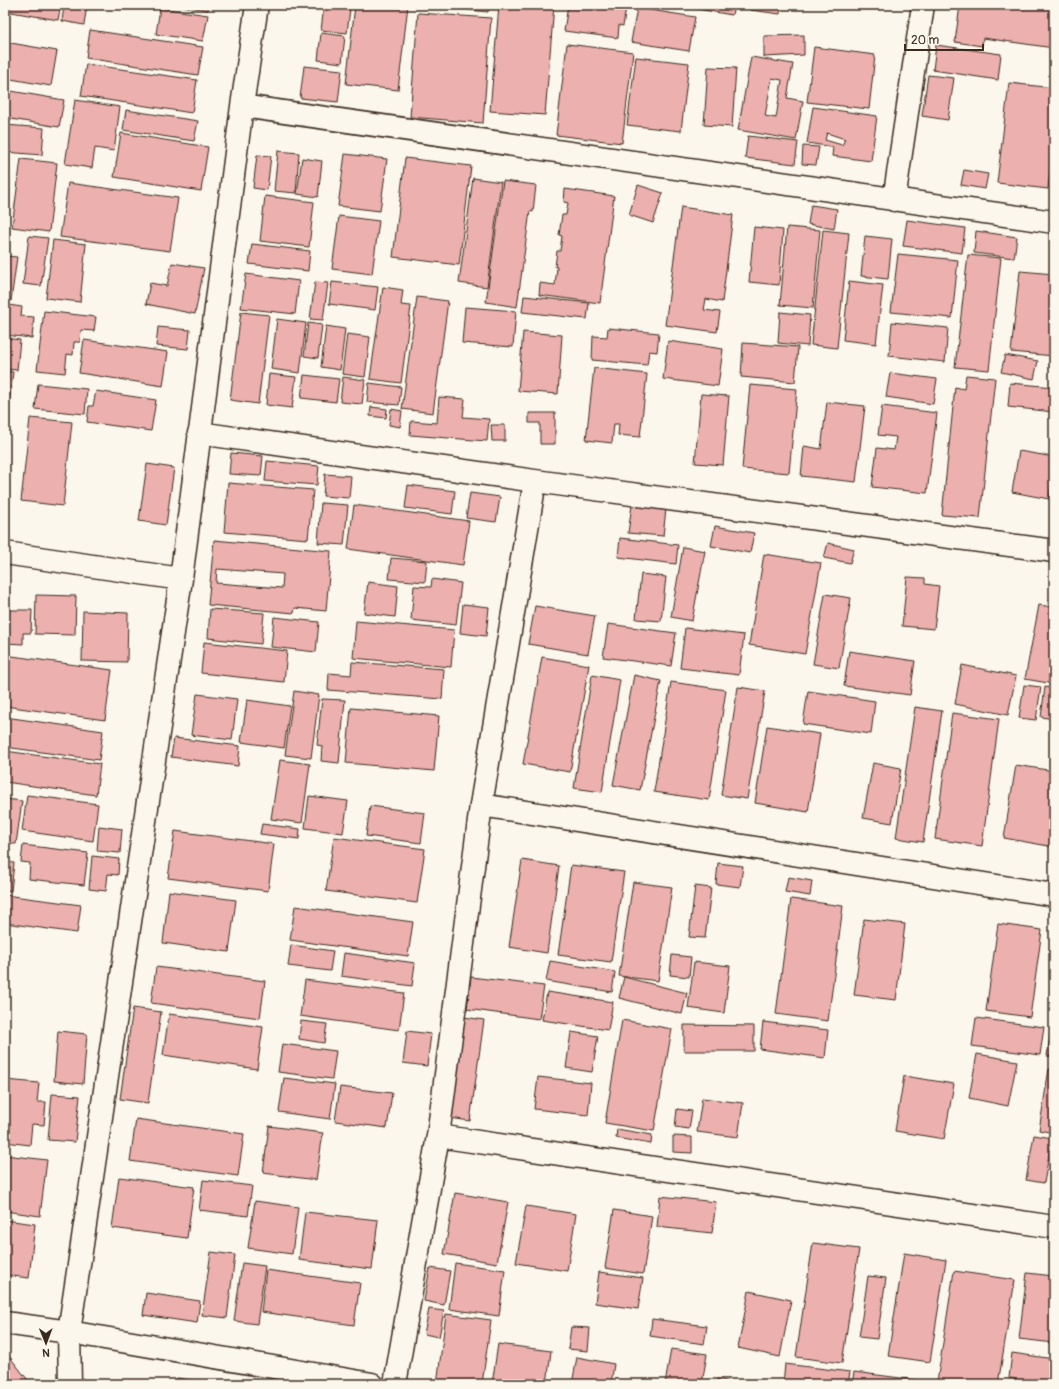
<svg xmlns="http://www.w3.org/2000/svg" width="1059" height="1389" font-family="Pangolin,sans-serif">
<rect width="100%" height="100%" fill="#fbf7ec"/>
<filter id="ink" filterUnits="userSpaceOnUse"><feTurbulence type="fractalNoise" baseFrequency=".025" numOctaves="2"/><feDisplacementMap in="SourceGraphic" scale="8" xChannelSelector="R" yChannelSelector="G"/><feConvolveMatrix kernelMatrix="1 2 1 2 8 2 1 2 1" color-interpolation-filters="sRGB"/></filter>
<g filter="url(#ink)">
<path fill="#ecb0ae" stroke="#3b2a1e" fill-rule="evenodd" d="M5,5H61L58,20L5,11Z
M64,5H87L84,25L62,21Z
M176,5H209L208,10Z
M355,5H408L398,90L346,84Z
M431,5H489L488,12L431,6Z
M499,5H554L545,115L490,111Z
M568,5H608L626,8L623,26L619,25L618,38L564,31Z
M674,5H734L732,15Z
M751,5H781L780,14L750,10Z
M960,5H1054V48L983,38L982,46L955,42Z
M324,6L350,9L347,33L321,30Z
M160,8L208,15L203,41L156,34Z
M637,8L695,17L689,51L631,42Z
M418,13L491,18L483,123L410,117Z
M90,30L203,47L198,75L86,58Z
M321,33L345,36L342,63L318,60Z
M804,35V55L764,57V36Z
M5,42L57,51L51,86L5,78Z
M567,44L633,52L622,143L556,135Z
M936,45L1001,54L998,80L933,70Z
M814,47L875,55L869,109L807,102Z
M636,57L689,63L681,131L627,125Z
M751,57L793,64L787,98L803,101L796,140L738,130ZM772,78L782,80L776,118L765,116Z
M86,64L197,80L192,113L81,96Z
M304,66L342,70L338,102L300,98Z
M708,67L736,68L732,127L704,125Z
M928,75L954,78L948,120L922,116Z
M1009,83L1054,88V139L1048,189L997,183Z
M5,90L64,100L59,127L5,118Z
M75,100L120,107L114,151L95,148L92,168L65,164Z
M813,107L877,116L871,161L832,156L833,147L807,143ZM827,133L845,139L842,145L825,140Z
M126,110L198,121L194,141L123,130Z
M5,125L44,128L42,155L5,152Z
M121,133L208,147L201,191L114,177Z
M748,136L798,142L795,164L745,158Z
M803,146L819,147L816,165L802,164Z
M278,151L299,153L296,193L274,191Z
M345,154L387,159L380,211L338,206Z
M5,155L9,156L6,184H5Z
M257,155L271,156L267,190L253,188Z
M302,158L322,161L318,197L297,194Z
M405,158L471,166L459,265L393,257Z
M21,159L57,163L49,232L12,227Z
M964,170L988,174L985,189L961,185Z
M473,178L501,182L487,287L459,283Z
M503,181L536,185L533,212L530,211L517,307L486,302Z
M68,183L178,198L170,251L60,237Z
M638,185L663,193L653,223L629,215Z
M565,189L614,196L600,303L539,295L540,283L555,285L557,267H555L557,251H560L562,236L559,235L562,215H566L568,203L564,202Z
M265,196L314,202L309,247L260,241Z
M811,205L837,209L834,229L808,224Z
M681,207L733,215L722,302L706,299L704,310L720,312L717,332L665,325Z
M339,216L379,221L372,274L332,269Z
M907,220L965,228L962,253L903,246Z
M754,227L783,230L779,285L749,282Z
M787,227L820,230L813,308L780,305Z
M823,230L849,233L837,348L811,345Z
M976,231L1017,237L1014,258L974,253Z
M29,236L48,238L41,286L23,284Z
M865,236L892,239L888,279L861,276Z
M53,240L86,244L80,302L46,298Z
M252,244L310,251L308,271L249,264Z
M898,254L958,260L952,318L891,312Z
M968,255L1001,258L989,370L955,367Z
M5,256L17,257L11,301L5,300Z
M172,263L204,268L195,314L146,304L150,283L167,286Z
M1020,271L1054,274V356L1011,352Z
M246,274L299,281L295,314L241,308Z
M849,281L883,285L876,344L843,340Z
M315,282L328,283L323,320L310,319Z
M332,282L378,287L375,310L329,304Z
M383,287L403,290L401,305L411,306L401,383L370,379Z
M524,296L589,303L587,319L522,312Z
M417,297L448,301L433,413L402,409Z
M8,305L22,307L21,316L34,317L32,338L5,335Z
M465,307L516,311L513,347L462,343Z
M44,311L96,317L94,331L81,330L80,342H74L73,355L67,354L65,373L37,370Z
M241,312L269,315L258,404L230,400Z
M780,312L810,315L808,346L778,343Z
M277,319L306,323L300,373L271,369Z
M892,322L948,328L945,362L889,356Z
M308,323L322,325L318,358L304,356Z
M326,326L345,329L340,370L321,367Z
M158,327L190,330L188,349L156,346Z
M608,328L659,333L657,352L649,351L647,365L592,360L593,336L607,337Z
M523,332L562,335L558,394L518,391Z
M347,334L370,337L365,377L342,374Z
M5,338L20,340L17,370L5,369Z
M84,340L168,352L163,386L79,373Z
M668,341L723,349L718,386L663,379Z
M743,343L798,347L795,382L741,377Z
M1005,355L1038,361L1034,379L1001,372Z
M594,368L647,374L640,437L618,435L619,424H614L612,443L586,440Z
M5,371L13,372L8,413L5,412Z
M890,373L937,379L933,404L886,397Z
M269,374L296,377L292,408L266,405Z
M304,375L339,379L336,402L301,398Z
M966,375L995,378L980,518L942,515L955,387L964,389Z
M343,377L365,380L362,404L340,402Z
M369,383L401,387L399,405L367,402Z
M1010,383L1054,387V412L1008,407Z
M38,384L87,389L85,414L35,409Z
M750,385L797,389L789,473L742,469Z
M96,391L156,400L151,431L87,422L89,406H93Z
M701,394L729,396L723,465L695,463Z
M439,397L465,399L463,417L489,419L487,441L410,435L411,421L437,423Z
M827,402L865,406L856,482L801,476L804,446L821,449Z
M882,406L937,413L927,493L872,487L877,448L894,450L896,437L878,435Z
M371,407L387,409L386,418L370,416Z
M391,409L402,411L400,427L389,425Z
M529,413H555V444H540V423H529Z
M30,418L72,422L63,506L21,501Z
M491,425H505V441H492Z
M1019,451L1054,457V471L1049,499L1012,492Z
M231,453L263,456L261,476L229,474Z
M267,461L319,466L317,485L265,481Z
M147,464L174,468L166,525L139,521Z
M325,474L351,476L349,498L323,496Z
M228,483L313,490L308,539L224,532Z
M408,485L455,491L452,514L405,508Z
M470,493L500,497L496,522L466,518Z
M321,503L348,505L344,545L318,543Z
M354,505L469,521L463,565L348,549Z
M632,505L666,509L663,536L628,533Z
M715,526L754,533L750,553L711,546Z
M620,538L678,545L676,564L618,557Z
M214,540L331,551L326,611L295,608L294,613L208,605ZM217,569L283,574L282,588L216,583Z
M828,543L854,549L850,563L824,558Z
M683,547L705,551L692,621L671,617Z
M764,554L821,563L805,654L749,645Z
M391,558L427,561L425,582L389,579Z
M641,574L666,577L661,621L636,619Z
M907,577L925,578V584L939,586L934,629L902,626Z
M432,579L461,583L456,625L411,620L414,586L431,587Z
M368,582L398,586L395,617L364,613Z
M825,594L851,598L839,668L813,664Z
M36,595L76,596L75,635L35,634Z
M1053,600H1054V684L1025,679L1039,605L1052,607Z
M463,604L489,607L486,636L460,633Z
M535,606L595,616L588,654L528,644Z
M210,609L264,613L261,644L208,638Z
M5,610H32L31,633H23V644L5,643Z
M83,611L128,613L127,662L82,661Z
M274,617L319,622L316,652L271,647Z
M356,621L454,630L451,667L353,658Z
M608,624L676,633L671,666L603,657Z
M685,628L744,635L739,675L680,668Z
M204,642L287,651L284,682L201,673Z
M849,651L915,661L910,695L844,686Z
M5,655L112,670L105,720L5,706Z
M542,657L589,665L570,772L523,764Z
M352,662L444,669L442,699L328,690L329,673L351,675Z
M962,665L1016,676L1008,715L955,704Z
M592,675L620,680L602,792L574,788Z
M634,675L661,681L640,790L613,785Z
M671,682L726,690L709,800L654,792Z
M1024,685L1041,687L1036,720L1019,718Z
M738,687L765,691L747,799L721,795Z
M1045,687L1054,689V719L1041,717Z
M294,691L319,695L311,758L285,755Z
M808,691L875,701L871,734L803,724Z
M197,694L237,699L232,740L191,735Z
M322,699L345,700L339,763L321,761L322,746L317,745Z
M247,700L290,706L284,748L241,742Z
M915,707L942,711L923,842L896,838Z
M351,708L439,716L434,771L346,763Z
M952,713L999,719L982,846L935,839Z
M5,717L103,731L99,760L5,747Z
M767,726L820,734L808,812L755,803Z
M174,738L240,746L238,766L171,757Z
M5,751L100,764L96,795L5,782Z
M280,760L310,764L302,823L271,819Z
M873,763L901,768L892,823L863,818Z
M1016,765L1054,771V797L1050,820H1054V847L1004,838Z
M27,795L98,804L93,841L22,831Z
M309,796L348,801L343,833L305,828Z
M5,799L22,801L16,844L5,843Z
M370,806L425,813L421,843L366,836Z
M262,824L300,829L299,839L260,834Z
M99,826L122,829L120,853L97,851Z
M175,831L274,844L268,891L168,878Z
M334,837L425,849L417,903L326,891Z
M23,845L88,853L84,885L29,879L30,863L21,862Z
M92,856L119,859L118,875L108,874L106,891L89,889Z
M522,860L559,866L547,953L509,947Z
M5,862L14,863L11,891L5,890Z
M718,863L743,866L740,887L716,884Z
M571,865L624,872L611,962L558,955Z
M788,877L812,881L810,896L785,892Z
M633,882L672,887L658,981L619,976Z
M695,886L711,888L705,938L689,937Z
M169,891L236,900L229,952L163,943Z
M5,895L81,905L77,933L5,923Z
M791,899L843,906L828,1021L776,1014Z
M295,906L413,922L408,956L290,940Z
M864,919L905,924L896,1000L854,995Z
M998,924L1042,930L1030,1017L986,1011Z
M291,945L333,951L330,971L288,966Z
M344,953L415,963L412,986L341,976Z
M672,955L691,957L689,977L670,975Z
M550,961L615,972L612,992L546,981Z
M694,962L730,966L724,1013L688,1008Z
M156,967L265,981L260,1018L151,1003Z
M471,977L544,986L539,1019L467,1009Z
M624,977L687,993L682,1014L619,998Z
M305,980L404,993L399,1030L300,1016Z
M547,992L613,1002L608,1030L542,1020Z
M133,1008L161,1012L148,1103L120,1099Z
M169,1014L263,1027L257,1069L163,1055Z
M464,1017L484,1020L470,1121L450,1118Z
M976,1018L1044,1027L1040,1055L972,1046Z
M622,1020L672,1029L654,1131L605,1123Z
M301,1021L327,1024L324,1043L299,1039Z
M763,1022L828,1030L825,1058L760,1049Z
M684,1025L754,1026V1051H684Z
M1051,1030H1054V1057L1047,1056Z
M58,1031L87,1034L83,1084L54,1081Z
M407,1031L431,1034L427,1066L403,1063Z
M571,1032L598,1036L592,1072L566,1068Z
M282,1044L336,1051L332,1079L278,1072Z
M977,1054L1017,1061L1008,1106L969,1098Z
M1049,1069L1054,1070V1133L1039,1130Z
M904,1076L954,1084L944,1139L895,1131Z
M538,1077L591,1083L588,1115L534,1109Z
M284,1078L335,1084L330,1119L279,1112Z
M5,1080L39,1083L37,1102H46L44,1125L32,1124L30,1145L5,1142Z
M340,1087L392,1093L387,1128L335,1121Z
M52,1094L80,1096L75,1142L48,1140Z
M702,1098L743,1103L738,1137L697,1132Z
M677,1109L692,1111L689,1129L675,1127Z
M136,1119L244,1134L238,1176L130,1161Z
M269,1126L323,1133L316,1180L263,1173Z
M617,1129L652,1135L651,1144L616,1138Z
M1034,1135L1052,1138L1044,1183L1026,1180Z
M673,1136L692,1137V1153L673,1152Z
M5,1155L47,1160L40,1216L5,1211Z
M119,1177L194,1187L187,1238L112,1228Z
M203,1180L252,1186L248,1216L199,1210Z
M455,1193L508,1202L497,1263L444,1254Z
M660,1196L716,1202L712,1233L657,1227Z
M255,1201L298,1207L292,1254L248,1248Z
M526,1206L576,1214L567,1271L516,1263Z
M614,1210L652,1216L643,1274L605,1268Z
M305,1212L378,1220L372,1269L299,1260Z
M5,1220L35,1224L29,1278L5,1275Z
M813,1243L859,1249L842,1363L796,1357Z
M211,1252L235,1255L227,1318L202,1315Z
M904,1253L946,1260L930,1362L888,1356Z
M242,1263L265,1266L257,1324L234,1321Z
M455,1263L505,1270L499,1316L449,1309Z
M430,1268L450,1271L444,1305L424,1301Z
M266,1270L360,1283L354,1325L261,1312Z
M954,1271L1015,1280L998,1384H948L937,1382Z
M599,1272L643,1278L638,1309L595,1303Z
M1027,1273L1054,1276V1343L1019,1339Z
M868,1276L886,1278L877,1339L859,1337Z
M749,1291L791,1300L780,1357L738,1348Z
M146,1293L200,1301L197,1323L143,1315Z
M429,1309L444,1311L439,1337L424,1334Z
M446,1314L491,1320L482,1384H437Z
M652,1319L707,1326L704,1344L650,1336Z
M571,1327L590,1328L588,1351L568,1349Z
M498,1344L551,1351L547,1384H492Z
M671,1349L707,1354L702,1384H665Z
M5,1351L31,1384H5Z
M1012,1353L1054,1359V1384H1043L1009,1378Z
M577,1357L614,1364L611,1384H572Z
M785,1364L850,1372L848,1384H783Z
M854,1372L916,1380L915,1384H852Z
M177,1378L220,1384H176Z
M717,1379L740,1384H716Z
M88,1380L125,1384H87Z
M226,1380L257,1384H225Z"/>
<g fill="none" stroke-linecap="round" stroke-linejoin="round">
<defs>
<path id="minor" d="M242,106L1054,222
M894,200L923,5
M199,433L535,481L1054,551
M5,553L181,579
M481,805L1054,895
M438,1136L1054,1227
M5,1323L69,1332L372,1384
M70,1384L69,1332L181,579L242,106L257,5
M395,1384L438,1136L481,805L535,481"/>
</defs>
<use href="#minor" stroke="#3b2a1e" stroke-width="25"/>
<use href="#minor" stroke="#fbf7ec" stroke-width="22"/>
</g>
</g>
<rect width="1059" height="1389" fill="none" stroke="#fbf7ec" stroke-width="20"/>
<rect x="10" y="10" width="1039" height="1369" fill="none" stroke="#3b2a1e" stroke-width="1.5" filter="url(#ink)"/>
<g transform="translate(46 1343) rotate(179)" stroke="#fbf7ec" stroke-width="3" paint-order="stroke">
<path d="M0-3L7 15L0 10L-7 15Z" fill="#3b2a1e"/>
<text y="-6" font-size="11" font-weight="bold" text-anchor="middle" fill="#3b2a1e">N</text>
</g>
<path d="M905 44v6h78v-6" fill="none" stroke="#3b2a1e" stroke-width="2"/>
<text x="911" y="44" font-size="12" fill="#3b2a1e" stroke="#fbf7ec" stroke-width="3" paint-order="stroke">20 m</text>
</svg>
